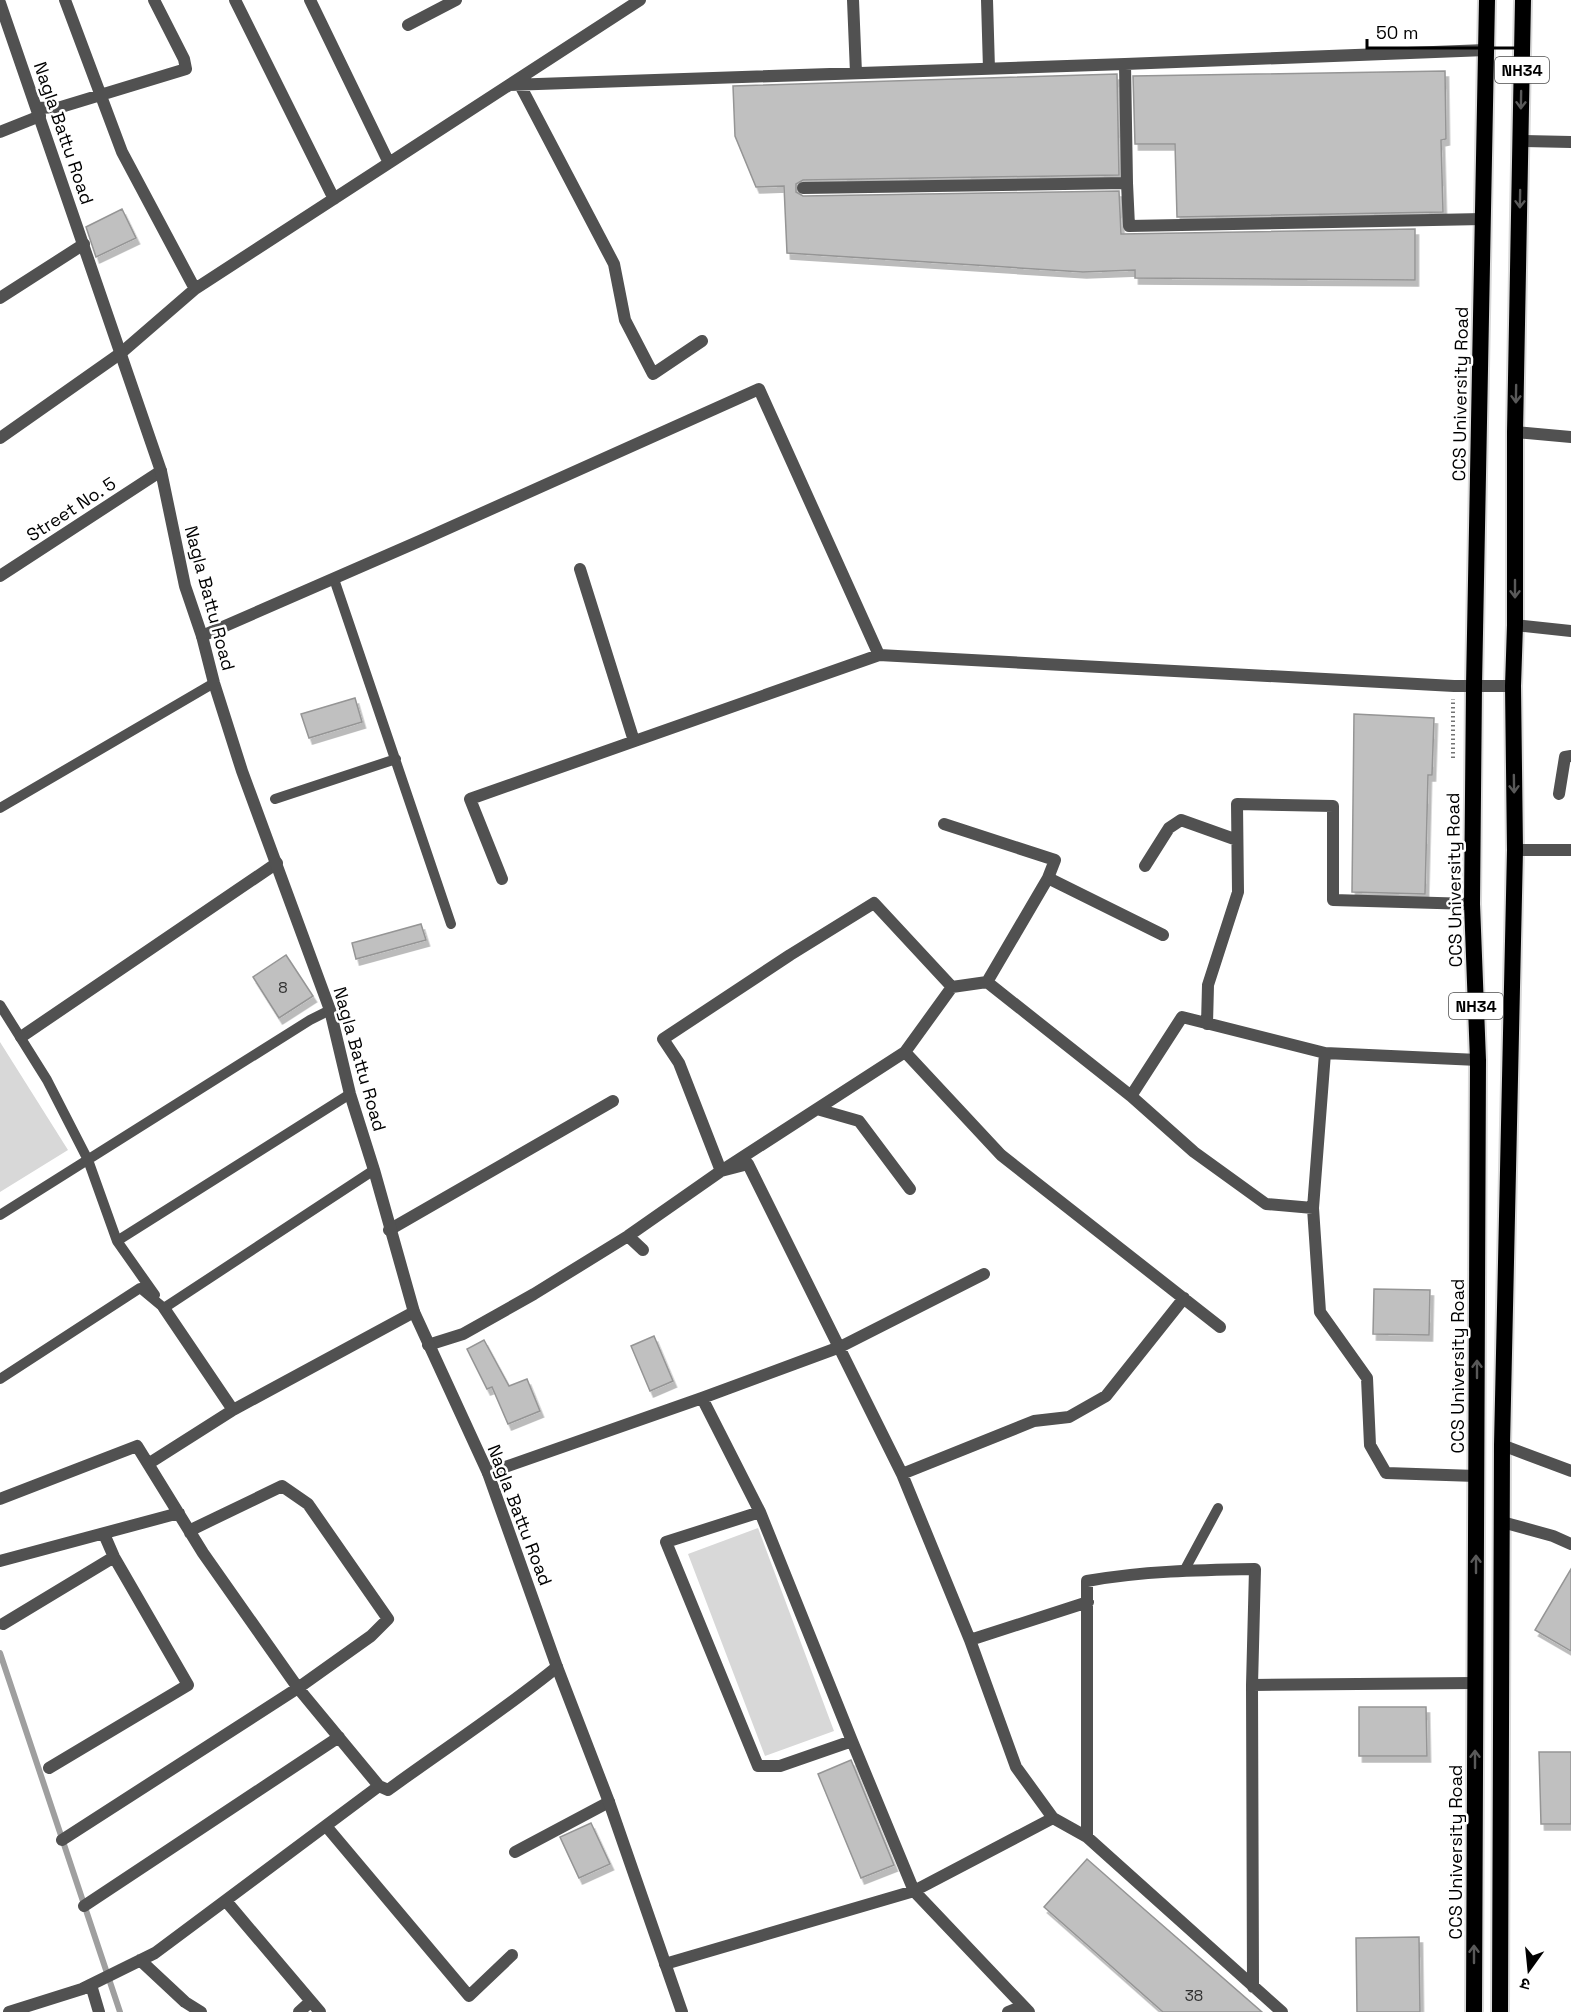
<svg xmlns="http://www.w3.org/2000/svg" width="1571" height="2012" font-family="'Space Grotesk','Noto Sans Devanagari',sans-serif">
<defs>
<filter id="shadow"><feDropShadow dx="3.5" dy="6" stdDeviation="0" flood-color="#0004"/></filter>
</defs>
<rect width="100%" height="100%" fill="#fff"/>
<path fill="#d8d8d8" d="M0,1042L68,1150L0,1192Z
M758,1528L834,1731L765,1756L688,1554Z"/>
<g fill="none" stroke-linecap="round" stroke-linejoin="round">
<path stroke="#9f9f9f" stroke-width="6" d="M0,1653L120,2012"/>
</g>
<path fill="#c0c0c0" stroke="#959595" stroke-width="1.5" filter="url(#shadow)" d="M1445,71L1446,139L1441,140L1443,212L1177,217L1175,144H1135L1133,76Z
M1117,74L1119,175L803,180L796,184V192L803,196L1119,191L1121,234L1415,229V280L1135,278V270L1083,272L787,253L784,186L756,187L735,136L733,86Z
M122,209L136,238L96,257L86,227Z
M355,698L362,722L309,738L301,714Z
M1354,714L1434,718L1432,775H1428L1425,894L1352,892Z
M421,924L426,940L356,959L352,943Z
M286,955L313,996L279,1018L253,977Z
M1374,1289L1430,1290L1429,1335L1373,1334Z
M654,1336L673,1381L650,1391L631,1346Z
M484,1340L509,1386L527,1379L540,1411L508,1424L492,1387L487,1389L467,1349Z
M1571,1569V1651L1535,1630Z
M1359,1707H1426L1427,1756H1359Z
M1539,1752H1571V1824H1541Z
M851,1760L894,1865L861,1878L818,1774Z
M591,1823L610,1864L579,1878L560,1837Z
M1087,1859L1137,1903L1262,2012H1163L1094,1951L1044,1907Z
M1419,1937L1420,2012H1357L1356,1938Z"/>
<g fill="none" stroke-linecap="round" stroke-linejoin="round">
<defs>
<path id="trunk" d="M1474,2012L1478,1060L1472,904L1474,686L1487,0
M1500,2012L1502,1445L1515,850L1513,686L1515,625V432L1523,0"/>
</defs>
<use href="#trunk" stroke="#dbdbdb" stroke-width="20"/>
<path stroke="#737373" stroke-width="4" stroke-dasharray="1.5 3" stroke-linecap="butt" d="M1453,758V699"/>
<path stroke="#515151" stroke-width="10" d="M334,579L451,924
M275,799L396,759
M0,808L214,683
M0,1005L47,1080L88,1160L117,1241L155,1295
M0,1215L310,1020L330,1010
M117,1241L350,1094
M0,1379L140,1288L164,1308L374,1170
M1184,1571L1218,1508"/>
<path stroke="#515151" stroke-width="12" d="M65,0L122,152L195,289
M235,0L334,199
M310,0L389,163
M853,0L856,73
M987,0L989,69
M408,25L456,0
M1125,64L1127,183
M509,85L1125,64L1486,50
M520,85L614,264L625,320L653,374L702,341
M37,108L61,107L186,69L184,59L154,0
M0,132L40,116
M1521,141L1571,142
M803,188L1127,183L1129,226L1483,219
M0,298L84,244
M1515,432L1571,437
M0,438L121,353L195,289L640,0
M580,569L634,741
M0,576L161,471
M1515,625L1571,631
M202,636L422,540L759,389L879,655
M1559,794L1565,757L1571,756
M944,824L1055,860L1048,878
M1515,850H1571
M1145,866L1169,828L1181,820L1237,840
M502,879L470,799L879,655L1454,686H1513
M987,982L1048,878L1163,935
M1207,1024L1208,985L1238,892L1237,804L1333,806V900L1472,904
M21,1037L277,863
M905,1052L1001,1155L1220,1327
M1325,1053L1313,1208L1320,1312L1367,1378L1370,1445L1386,1473L1476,1476
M1131,1096L1194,1152L1266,1204L1313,1208
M817,1109L859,1121L910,1189
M389,1230L613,1101
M628,1236L643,1250
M164,1308L233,1410
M428,1345L463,1334L534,1294L628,1236L721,1171L905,1052L952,987
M702,1398L760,1512L852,1741L914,1891L1029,2012
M1502,1445L1571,1471
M148,1464L233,1410L414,1312
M488,1473L702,1398L840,1347L984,1274
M902,1474L1034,1421L1069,1417L1106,1396L1184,1298
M0,1499L137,1446L203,1553L298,1688L379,1786
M760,1512L666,1542L758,1766H780L852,1741
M1502,1522L1553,1536L1571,1544
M0,1561L179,1513
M3,1624L114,1557
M970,1640L1088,1602
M1252,1685L1475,1683
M49,1768L188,1685L114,1557L104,1534
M326,1826L469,1996L512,1955
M1087,1837V1581C1142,1571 1199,1570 1255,1569L1252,1685L1253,1987
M62,1840L298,1688L371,1636L388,1619L308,1504L282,1486L195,1528L190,1533
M515,1852L609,1802
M226,1901L320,2012
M84,1906L339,1737
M140,1960L185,2002L201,2012
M665,1964L914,1891L1053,1818
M91,1985L99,2012
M9,2012L82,1989L155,1953L379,1786L388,1790C444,1749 503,1711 557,1667
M299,2012L310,2002
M1008,2012L1023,2006
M1282,2012L1087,1837L1053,1818L1016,1767L970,1640L902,1474L748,1164L721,1171L679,1063L663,1039L790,955L874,903L952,987L987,982L1131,1096L1182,1017L1325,1053L1478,1060"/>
<path stroke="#515151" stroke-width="12" d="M0,3L161,471L185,586L202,636L214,683L242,771L330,1010L350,1094L374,1170L414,1312L488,1473L557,1667L609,1802L682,2012"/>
<use href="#trunk" stroke="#000" stroke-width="16"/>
</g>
<defs><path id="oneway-shaft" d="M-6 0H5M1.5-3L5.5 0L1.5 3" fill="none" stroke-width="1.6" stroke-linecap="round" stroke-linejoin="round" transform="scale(1.5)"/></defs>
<g stroke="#595959">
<use href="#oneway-shaft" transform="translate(1521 100) rotate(91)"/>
<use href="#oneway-shaft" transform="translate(1520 199) rotate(91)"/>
<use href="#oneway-shaft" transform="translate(1516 394) rotate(91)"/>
<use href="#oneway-shaft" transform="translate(1515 589) rotate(90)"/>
<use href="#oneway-shaft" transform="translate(1514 784) rotate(89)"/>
<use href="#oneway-shaft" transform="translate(1477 1369) rotate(-90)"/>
<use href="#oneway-shaft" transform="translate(1476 1564) rotate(-90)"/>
<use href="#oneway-shaft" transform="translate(1475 1759) rotate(-90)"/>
<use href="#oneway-shaft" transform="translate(1474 1954) rotate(-90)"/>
</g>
<g text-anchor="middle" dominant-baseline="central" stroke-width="5" stroke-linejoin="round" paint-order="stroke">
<g font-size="15" fill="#303030">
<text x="283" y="987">8</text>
<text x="1194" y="1995">38</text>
</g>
<g fill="#fff" stroke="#4c4c4c" stroke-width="1.5">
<rect x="1495" y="57" width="54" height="26" rx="4.5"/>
<rect x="1449" y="993" width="54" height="26" rx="4.5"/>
</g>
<g font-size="16" font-weight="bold" fill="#000">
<text x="1522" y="70">NH34</text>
<text x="1476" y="1006">NH34</text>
</g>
<g font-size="18" fill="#000" stroke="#fff">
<text transform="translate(64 133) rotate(71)">Nagla Battu Road</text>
<text transform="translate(1460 394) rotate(-89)">CCS University Road</text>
<text transform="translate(71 509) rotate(-33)">Street No. 5</text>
<text transform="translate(210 598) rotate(75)">Nagla Battu Road</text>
<text transform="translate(1454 880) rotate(-91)">CCS University Road</text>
<text transform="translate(360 1059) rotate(74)">Nagla Battu Road</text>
<text transform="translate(1457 1366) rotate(-90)">CCS University Road</text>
<text transform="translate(520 1515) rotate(69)">Nagla Battu Road</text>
<text transform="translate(1455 1852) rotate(-90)">CCS University Road</text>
</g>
</g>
<g transform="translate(1529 1970) rotate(195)" stroke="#ffffff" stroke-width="4.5" paint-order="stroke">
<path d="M0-4.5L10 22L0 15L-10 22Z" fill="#000000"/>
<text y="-9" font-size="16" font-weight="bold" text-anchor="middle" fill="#000000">उ</text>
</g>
<path d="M1367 39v9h150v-9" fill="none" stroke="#000000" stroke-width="3"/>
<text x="1376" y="39" font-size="18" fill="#000000" stroke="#ffffff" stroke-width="4.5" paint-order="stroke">50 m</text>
</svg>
